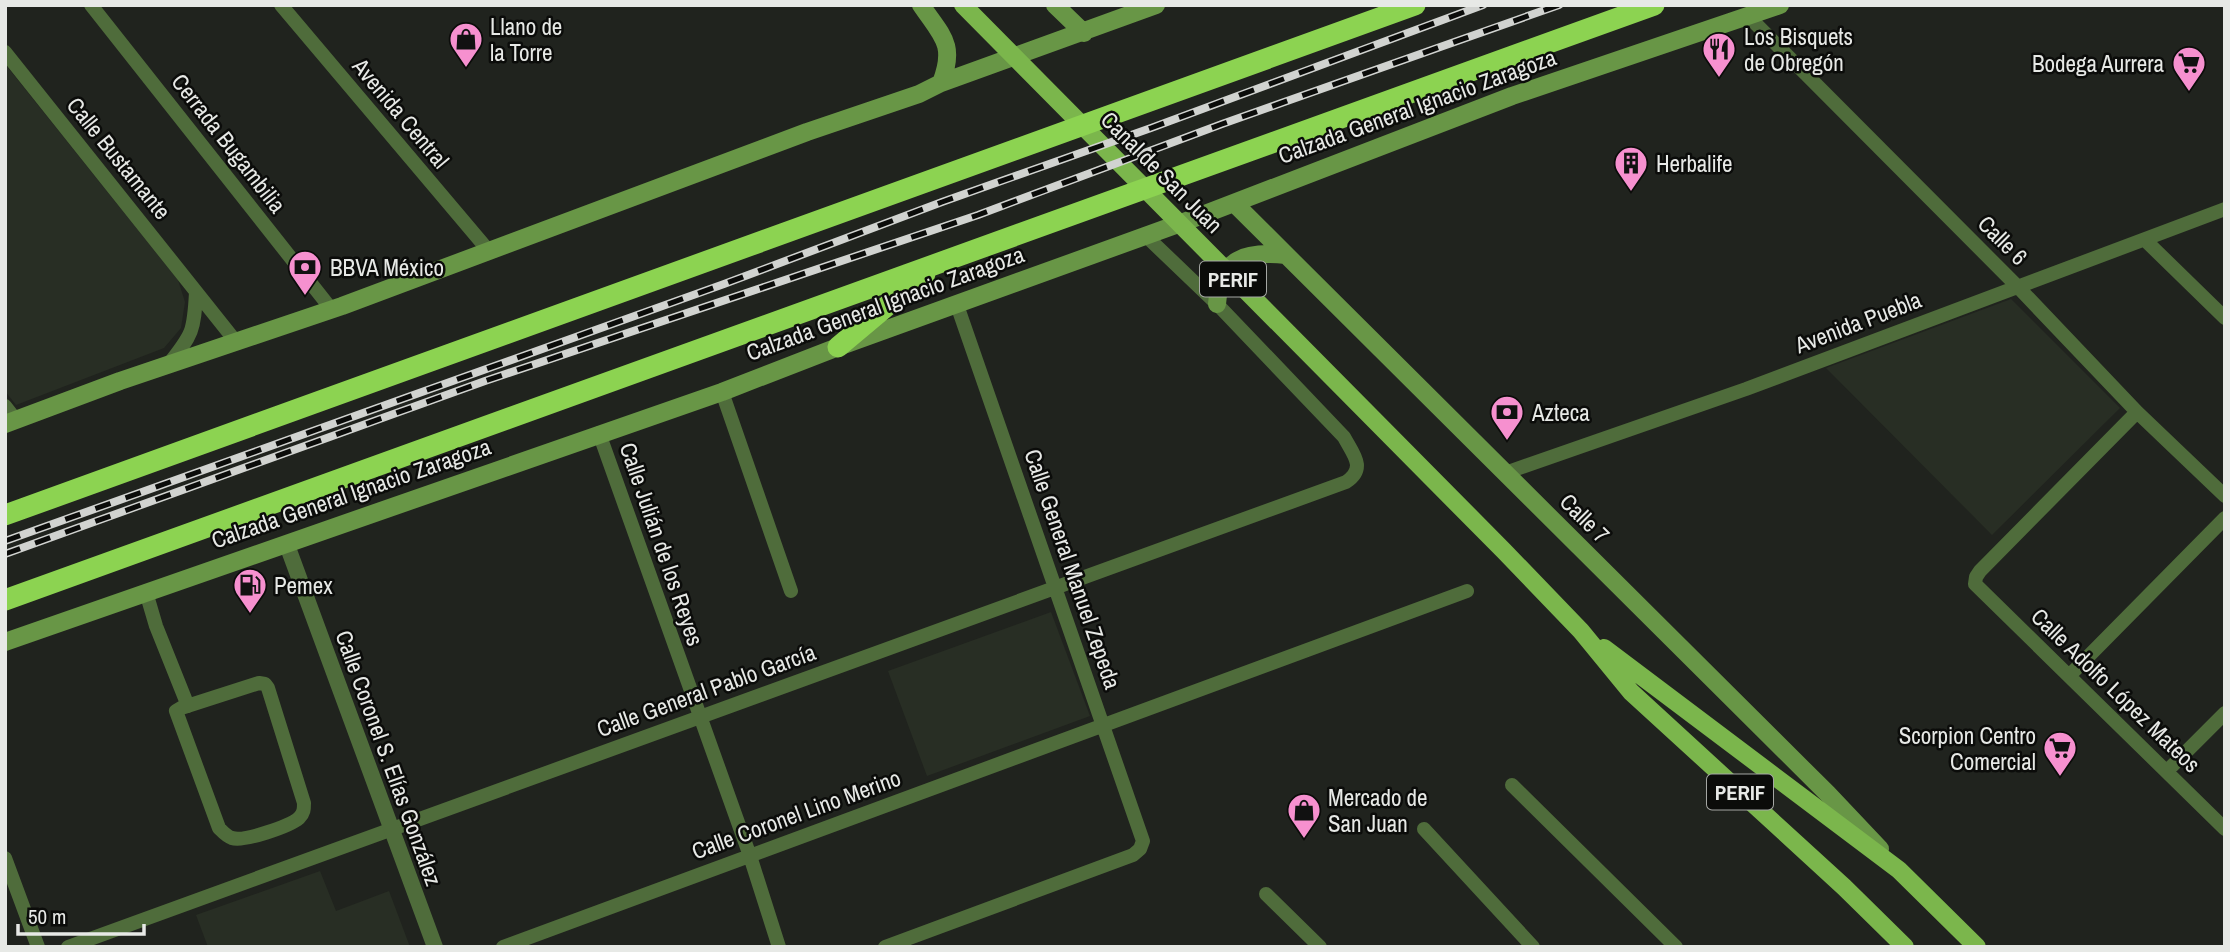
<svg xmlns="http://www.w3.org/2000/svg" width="2230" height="952" font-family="'Archivo Narrow',sans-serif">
<rect width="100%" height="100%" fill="#20231e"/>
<path fill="#282e24" d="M5,64L178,280L185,302L181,328L164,348L16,405L5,391Z
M2011,299L2120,408L1992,535L1826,368Z
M1051,612L1090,716L927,776L888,671Z
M320,871L336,911L389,891L410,947H208L196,915Z"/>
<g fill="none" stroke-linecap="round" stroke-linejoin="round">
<path stroke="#4f6c3b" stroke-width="14" d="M91,5L332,310
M281,5L488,250
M1749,17L2017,286L2137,412L2225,496
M5,52L237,343
M2145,240L2225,318
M168,365C193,334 194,331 196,292
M722,392L791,591
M5,406L16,420
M2137,412L1980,571L1976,577L1975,584L2225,829
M599,433L750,856L779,947
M1505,473L1746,389L2225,209
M146,592L156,626L188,706
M2069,676L2225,518
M259,683L265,684L268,688L304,803C304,809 304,813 299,818C290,826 244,842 232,838C226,836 223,832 219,828L176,711L181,708Z
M2167,771L2225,713
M1512,785L1676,947
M1424,829L1533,947
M5,858L38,947
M1266,894L1320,947
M68,947L1346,482C1367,468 1353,454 1344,437L1217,304L1145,235
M503,947L1467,591
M885,947L1133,855L1140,849L1143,841L957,305"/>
<path stroke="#4f6c3b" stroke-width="16" d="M287,545L435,947"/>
<path stroke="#689646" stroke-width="18" d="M921,5C942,36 956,44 941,83
M1055,5L1084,33
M1234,203L1828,794L1880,849
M1217,304C1221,257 1245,251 1286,255
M5,424L120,381L342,306L807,132L919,94L941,83L1156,5
M5,642L722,392L838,347L1192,219L1512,96L1780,5"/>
<path stroke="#7bb64c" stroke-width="18" d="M963,5L1504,551L1581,631L1631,692L1844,887L1905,947
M1604,648L1899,870L1977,947"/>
<path stroke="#8cd351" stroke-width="21" d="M838,347L925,274
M5,515L1415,5
M5,600L1654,5"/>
<defs>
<path id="rail" d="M5,541L724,284L942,202L1151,128L1483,5
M5,554L485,381L978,215L1222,124L1559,5"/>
</defs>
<use href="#rail" stroke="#d1d3d0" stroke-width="8"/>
<use href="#rail" stroke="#0b0c0a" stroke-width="5" stroke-dasharray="16" stroke-linecap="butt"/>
</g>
<defs>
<symbol id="shop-pin" viewBox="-11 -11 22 30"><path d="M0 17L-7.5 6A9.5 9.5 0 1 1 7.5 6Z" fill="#f690cf" stroke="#0b0c0a"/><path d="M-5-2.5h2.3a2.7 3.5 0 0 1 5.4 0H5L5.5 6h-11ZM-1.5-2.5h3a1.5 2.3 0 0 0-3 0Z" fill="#111"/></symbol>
<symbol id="restaurant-pin" viewBox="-11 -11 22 30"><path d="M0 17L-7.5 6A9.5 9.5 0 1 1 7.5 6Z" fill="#f690cf" stroke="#0b0c0a"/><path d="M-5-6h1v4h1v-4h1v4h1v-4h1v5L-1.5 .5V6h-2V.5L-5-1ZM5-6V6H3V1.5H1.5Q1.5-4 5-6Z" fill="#111"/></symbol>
<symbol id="supermarket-pin" viewBox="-11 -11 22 30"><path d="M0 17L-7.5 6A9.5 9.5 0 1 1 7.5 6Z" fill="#f690cf" stroke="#0b0c0a"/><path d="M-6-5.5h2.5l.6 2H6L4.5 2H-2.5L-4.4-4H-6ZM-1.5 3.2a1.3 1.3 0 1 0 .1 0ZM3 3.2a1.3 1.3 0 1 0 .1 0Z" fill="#111"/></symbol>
<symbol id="building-pin" viewBox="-11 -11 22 30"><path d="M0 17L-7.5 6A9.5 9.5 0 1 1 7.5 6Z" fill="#f690cf" stroke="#0b0c0a"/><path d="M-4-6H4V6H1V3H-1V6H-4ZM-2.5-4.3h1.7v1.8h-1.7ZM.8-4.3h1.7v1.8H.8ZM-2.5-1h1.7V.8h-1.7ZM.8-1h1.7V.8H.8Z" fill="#111"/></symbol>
<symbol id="bank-pin" viewBox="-11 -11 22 30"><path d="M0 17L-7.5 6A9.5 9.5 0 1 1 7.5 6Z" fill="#f690cf" stroke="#0b0c0a"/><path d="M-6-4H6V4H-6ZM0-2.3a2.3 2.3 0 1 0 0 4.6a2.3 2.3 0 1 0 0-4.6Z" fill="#111"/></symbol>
<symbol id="fuel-pin" viewBox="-11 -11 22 30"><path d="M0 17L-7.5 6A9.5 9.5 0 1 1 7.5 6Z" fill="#f690cf" stroke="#0b0c0a"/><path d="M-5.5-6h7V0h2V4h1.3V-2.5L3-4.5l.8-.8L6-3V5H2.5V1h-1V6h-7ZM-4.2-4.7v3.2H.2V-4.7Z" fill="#111"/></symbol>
</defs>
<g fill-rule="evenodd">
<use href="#shop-pin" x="447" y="20" width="38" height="52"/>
<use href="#restaurant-pin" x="1700" y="30" width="38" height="52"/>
<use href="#supermarket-pin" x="2170" y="44" width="38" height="52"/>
<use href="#building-pin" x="1612" y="144" width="38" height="52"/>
<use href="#bank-pin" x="286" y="248" width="38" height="52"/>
<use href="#bank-pin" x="1488" y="393" width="38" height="52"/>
<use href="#fuel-pin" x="231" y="566" width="38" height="52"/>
<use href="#supermarket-pin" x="2041" y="729" width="38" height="52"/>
<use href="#shop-pin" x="1285" y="791" width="38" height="52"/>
</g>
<g text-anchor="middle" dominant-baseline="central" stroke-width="5" stroke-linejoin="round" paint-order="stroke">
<g fill="#0b0c0a" stroke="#a5a7a4" stroke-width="2">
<rect x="1200" y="261.5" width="66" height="35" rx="5"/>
<rect x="1707" y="774.5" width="66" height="35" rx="5"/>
</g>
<g font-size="21" font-weight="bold" fill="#e7e9e6">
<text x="1233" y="279">PERIF</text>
<text x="1740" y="792">PERIF</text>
</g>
<g font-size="23" fill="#e7e9e6" stroke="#0b0c0a" text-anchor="start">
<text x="490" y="26">Llano de<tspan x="490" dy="26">la Torre</tspan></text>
<text x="1744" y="36">Los Bisquets<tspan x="1744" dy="26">de Obregón</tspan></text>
<text x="2164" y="63" text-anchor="end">Bodega Aurrera</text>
<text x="1656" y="163">Herbalife</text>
<text x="330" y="267">BBVA México</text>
<text x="1532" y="412">Azteca</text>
<text x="274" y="585">Pemex</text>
<text x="2036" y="735" text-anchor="end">Scorpion Centro<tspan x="2036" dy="26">Comercial</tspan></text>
<text x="1328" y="797">Mercado de<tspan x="1328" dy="26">San Juan</tspan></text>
</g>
<g font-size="23" fill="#e7e9e6" stroke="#0b0c0a">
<text transform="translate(1417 106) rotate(-20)">Calzada General Ignacio Zaragoza</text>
<text transform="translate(401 113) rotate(50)">Avenida Central</text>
<text transform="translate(229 143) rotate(52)">Cerrada Bugambilia</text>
<text transform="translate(119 158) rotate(51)">Calle Bustamante</text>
<text transform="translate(1162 172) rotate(45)">Canal de San Juan</text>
<text transform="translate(2003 240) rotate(45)">Calle 6</text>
<text transform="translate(885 303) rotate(-20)">Calzada General Ignacio Zaragoza</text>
<text transform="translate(1858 322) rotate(-21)">Avenida Puebla</text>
<text transform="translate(351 493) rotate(-19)">Calzada General Ignacio Zaragoza</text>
<text transform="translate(1585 518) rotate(45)">Calle 7</text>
<text transform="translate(662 544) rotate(71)">Calle Julián de los Reyes</text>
<text transform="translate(1073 569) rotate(71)">Calle General Manuel Zepeda</text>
<text transform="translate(706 690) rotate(-20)">Calle General Pablo García</text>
<text transform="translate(2116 690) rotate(44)">Calle Adolfo López Mateos</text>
<text transform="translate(389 758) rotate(70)">Calle Coronel S. Elías González</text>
<text transform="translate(796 814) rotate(-20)">Calle Coronel Lino Merino</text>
</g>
</g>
<rect width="2230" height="952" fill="none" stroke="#e7e9e6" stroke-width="14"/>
<path d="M18 924v10h126v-10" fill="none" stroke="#e7e9e6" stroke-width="3.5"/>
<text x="28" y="924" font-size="21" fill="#e7e9e6" stroke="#0b0c0a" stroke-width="5" paint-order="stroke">50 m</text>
</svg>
